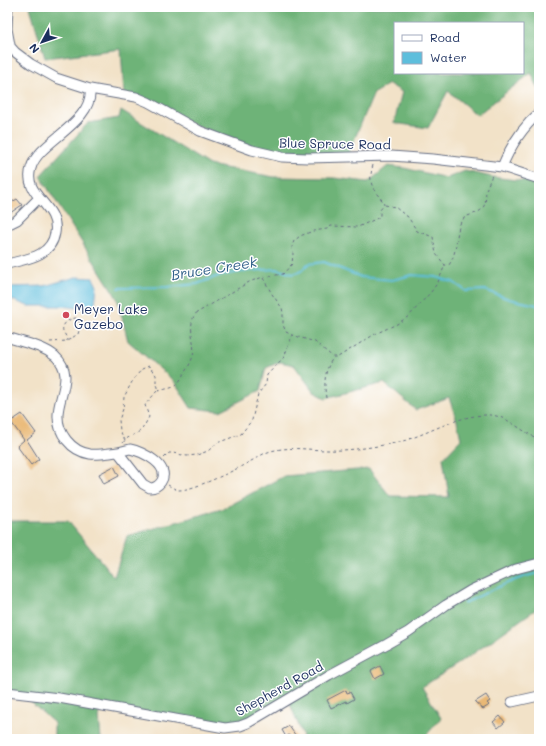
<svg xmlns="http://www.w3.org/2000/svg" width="546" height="746" font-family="Mali,sans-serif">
<rect width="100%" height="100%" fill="#fff"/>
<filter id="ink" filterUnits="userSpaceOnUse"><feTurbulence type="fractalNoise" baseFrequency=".025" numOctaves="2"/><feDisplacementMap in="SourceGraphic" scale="8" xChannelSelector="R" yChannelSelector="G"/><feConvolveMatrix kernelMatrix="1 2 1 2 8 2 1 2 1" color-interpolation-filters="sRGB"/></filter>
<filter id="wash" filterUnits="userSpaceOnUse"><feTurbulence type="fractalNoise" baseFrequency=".012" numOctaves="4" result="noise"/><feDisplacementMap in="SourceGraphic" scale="16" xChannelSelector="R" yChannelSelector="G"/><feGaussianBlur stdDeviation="0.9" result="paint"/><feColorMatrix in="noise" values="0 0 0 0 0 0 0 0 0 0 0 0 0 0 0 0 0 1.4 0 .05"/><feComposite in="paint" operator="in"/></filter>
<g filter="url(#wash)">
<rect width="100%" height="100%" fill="#f2e2c8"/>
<path fill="#6eb378" stroke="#44716b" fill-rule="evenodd" d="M30,7H539V89L531,73L477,115L448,91L428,128L394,123L402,92L389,84L374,93L347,157L307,158L252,150L124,94L121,49L45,58ZM395,23H523V73H395Z
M121,110L209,165L274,177L334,178L368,182L388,166L404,168L447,178L465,171L492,177L533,182L539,185V607L467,658L422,687L441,718L423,739H301L303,736L288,699L240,726L98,705L101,739H54V723L22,694L7,692V521H68L114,577L127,536L222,509L284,476L369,469L390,496L449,497L443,458L461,439L457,421L449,398L416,410L384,383L326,398L314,392L294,365L280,362L266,368L260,391L220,411L191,408L174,381L128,341L117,298L40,176L88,123L119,118Z"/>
<path fill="#5ebedc" stroke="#3c769d" d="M76,277L93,278L97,286L95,305L93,307L87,309L60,306H28L12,300L7,302V287L44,286Z"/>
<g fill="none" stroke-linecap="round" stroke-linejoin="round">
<path stroke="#5ebedc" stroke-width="2" d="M119,288L167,287L197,284L221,275L248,271L276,269L293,274L301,271L308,264L324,262L361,277L392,280L412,275L435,277L453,282L466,291L485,290L509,299L537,305L539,307
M465,603C486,593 516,577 539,573"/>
</g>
<g id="blocks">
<path fill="#e9b875" d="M17,199L22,205L7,215V205Z
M7,411L13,420L22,414L36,433L27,440L39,459L31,465L17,446L24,440L11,422L7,425Z
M114,466L119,476L104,484L99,474Z
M380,666L384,674L375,679L371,671Z
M346,690L347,693L350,692L354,699L347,703L346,701L331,708L327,700Z
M486,695L490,701L487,703L489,705L488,706L483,709L475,702Z
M500,716L505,722L498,728L493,722Z
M289,726L298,739H291L289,735L286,737L282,730Z"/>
</g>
</g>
<g filter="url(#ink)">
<use href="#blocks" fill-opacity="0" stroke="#666e83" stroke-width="1"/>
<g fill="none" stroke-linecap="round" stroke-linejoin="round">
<defs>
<path id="minor" d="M8,7L7,29L10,45
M7,43L15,52L31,64L56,78L90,89L136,97L148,102L200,131L252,150L282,157L307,158L391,156L433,159L502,167L539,179
M502,167C510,147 523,127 539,113
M7,225L17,220L39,198
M7,264C26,259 51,257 55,233C60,205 22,196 31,168C38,141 94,123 90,89
M7,337C23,343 42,345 55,356C75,374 59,394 58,414C57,433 71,451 90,454C99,455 108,453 118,452
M130,449C142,451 172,466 161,482C158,486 155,488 150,488L143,484L118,452Z
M7,692L59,698L225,728L240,726L248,723L329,675L387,644L408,632L446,605L471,590L516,569L539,563
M512,702L539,696"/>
</defs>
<use href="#minor" stroke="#666e83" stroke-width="11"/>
<path stroke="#666e83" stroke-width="1" stroke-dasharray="3 3" stroke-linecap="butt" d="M373,165C370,176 369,184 377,194C380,198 383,200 384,205
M385,205L395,207L401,212L408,217L417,231L433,237L436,254L445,265H449C458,251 455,238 460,224C464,213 476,216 482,209C487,203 485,198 486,191C487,185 491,180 492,174
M263,278L272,294L282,308L283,313V325L286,332L292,335L315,342L333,357H338L375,334L397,324L409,316L431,292L438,282L445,265
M50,342L67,341L78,334L81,324L76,318C70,318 61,324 63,331C65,335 67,337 67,341
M158,391C163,389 171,389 175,386C179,383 182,377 184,373C188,368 191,362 193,356C196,342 187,328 195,314L249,282L263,277L283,274L292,264L293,254L292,246L294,241L300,236L313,231L327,229L331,226L358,227L380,217V210L384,205
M326,398C324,383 324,371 333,358
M125,440L120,431L119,420L123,409L124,397L133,380L142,369L149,366L156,375V383L158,387V390
M123,443C127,436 134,436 140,431C144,428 146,422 149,417L145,405L157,391
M164,458L169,453H173L187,456L197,455L208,451L217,443L241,434L252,420L258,394L266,384L267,375L284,357L292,336
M168,485C171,487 175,489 178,490C192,491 236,470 249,462C256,459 263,453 271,451C290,446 309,450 328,450C350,451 373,447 395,443C427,436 456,414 490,415C508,416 523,433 539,439"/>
<use href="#minor" stroke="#fff" stroke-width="9"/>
</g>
</g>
<circle fill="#d1495b" stroke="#fff" stroke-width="1.5" cx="66" cy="315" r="4"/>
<g text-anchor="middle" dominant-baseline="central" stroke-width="3" stroke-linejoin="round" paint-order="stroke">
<g font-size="13" fill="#1b2f5e" stroke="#fff">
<text transform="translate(335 143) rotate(1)">Blue Spruce Road</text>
<text transform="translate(279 688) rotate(-29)">Shepherd Road</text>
</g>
<g font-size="13" fill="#1b2f5e" stroke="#fff" text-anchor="start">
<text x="74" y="308">Meyer Lake<tspan x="74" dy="15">Gazebo</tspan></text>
</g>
<g font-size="14" font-style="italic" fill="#32618a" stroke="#fff">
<text transform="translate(214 268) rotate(-9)">Bruce Creek</text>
</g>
</g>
<rect width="546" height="746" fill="none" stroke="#fff" stroke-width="24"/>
<rect x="394" y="22" width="130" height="52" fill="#ffffff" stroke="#a4acbf"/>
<rect x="402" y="35" width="20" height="6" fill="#ffffff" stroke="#a4acbf"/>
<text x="430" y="42" font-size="12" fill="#1b2f5e">Road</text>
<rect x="402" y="52" width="20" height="12" fill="#5ebedc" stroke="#a4acbf"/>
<text x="430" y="62" font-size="12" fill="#1b2f5e">Water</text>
<g transform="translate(42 42) rotate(230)" stroke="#ffffff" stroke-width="3" paint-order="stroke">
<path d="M0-3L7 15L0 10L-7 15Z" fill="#1b2f5e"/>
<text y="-6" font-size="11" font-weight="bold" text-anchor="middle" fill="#1b2f5e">N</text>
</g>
</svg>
